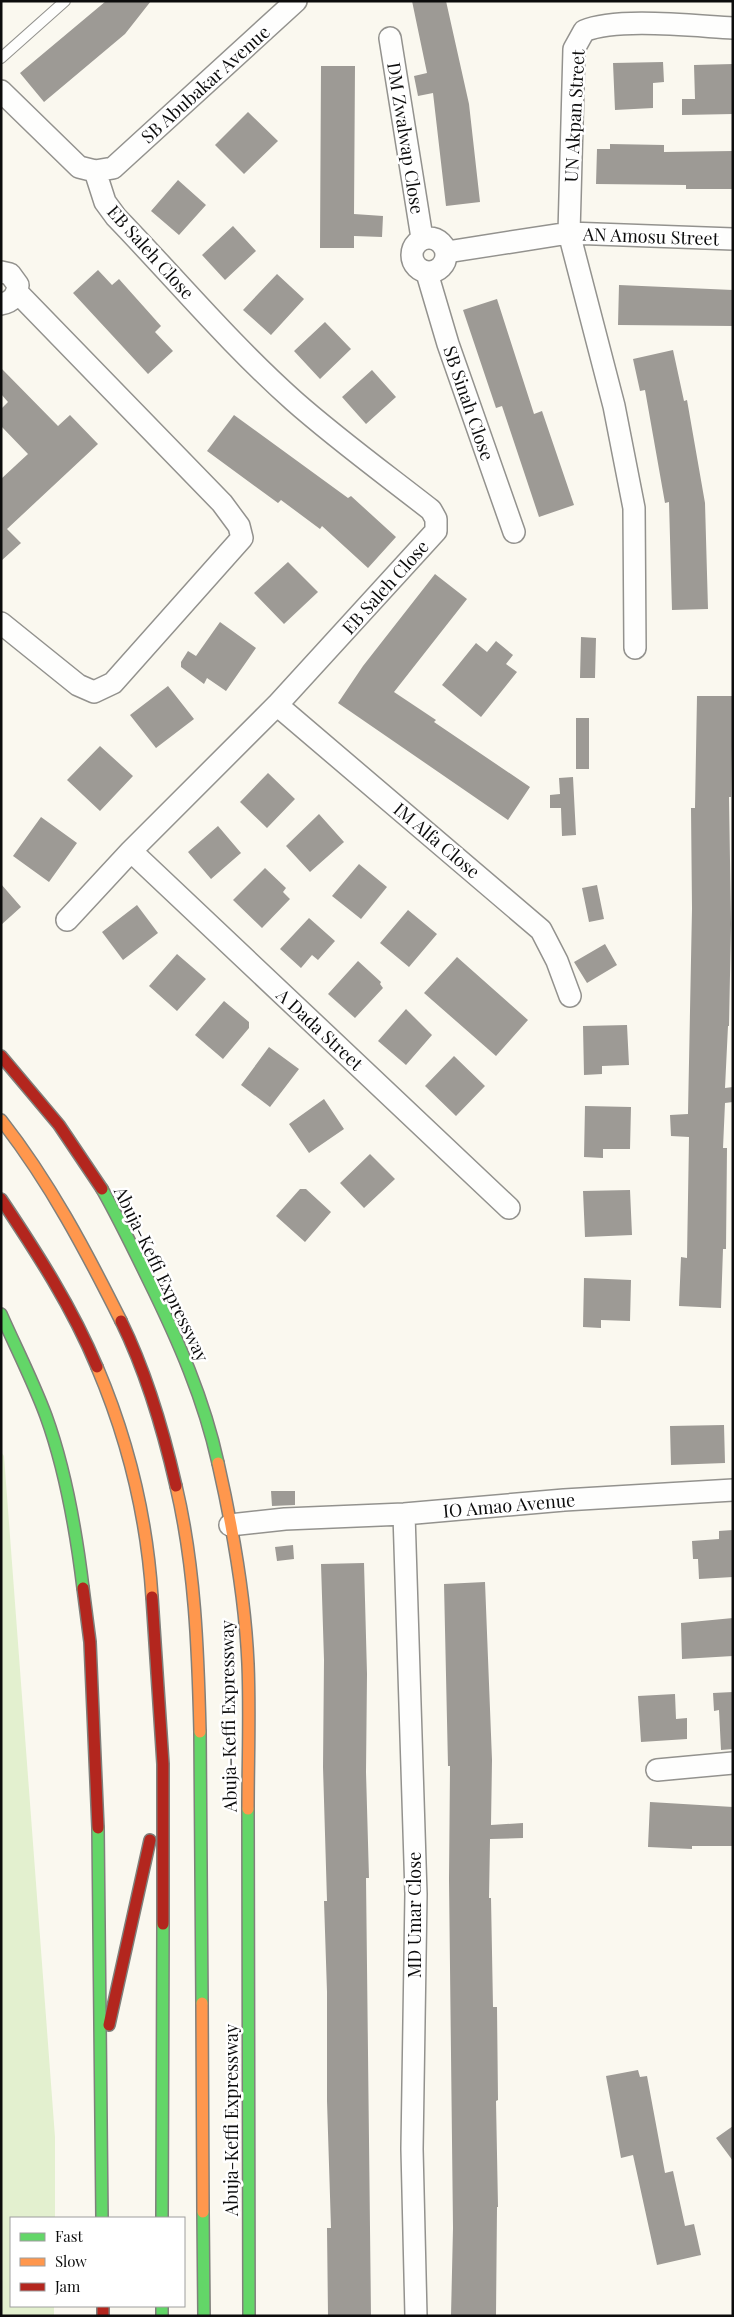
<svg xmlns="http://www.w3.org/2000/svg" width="734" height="2317" font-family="'Playfair Display',serif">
<rect width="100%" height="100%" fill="#faf8ef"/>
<path fill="#e3f0cf" d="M1,1452L4,1456L55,2137V2218H11V2306H54V2316H1Z"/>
<path fill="#9d9a95" d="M106,1H151L125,34L44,102L20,73Z
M412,1H446L469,104L480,202L446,206L433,93L418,96L414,76L427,73Z
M663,62L664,82L653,83V108L615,110L613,63Z
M733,64V114L682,115V99H695L694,65Z
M321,66H355L354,214L383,216L382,237L354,236V248H320Z
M248,112L278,141L244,174L215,145Z
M610,144L664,145V152L733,151V189H686V185L596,184L597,149H610Z
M178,180L206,205L179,235L151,211Z
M233,226L256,251L225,280L202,255Z
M98,270L112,285L119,279L161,326L155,332L173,351L148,374L73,293Z
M277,274L304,299L271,335L243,310Z
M619,285L733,290V326L618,325Z
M497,299L534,414L542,411L574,505L539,517L502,406L496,408L463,310Z
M325,322L351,349L320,379L294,351Z
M673,350L684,401L687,400L705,503L708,609L672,610L669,502L665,503L645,390L640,391L633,359Z
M1,368L58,426L70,415L98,444L7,529L21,543L1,561V479L28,454L1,426V409L8,402L1,394Z
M372,370L396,397L366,424L342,397Z
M234,415L348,498L351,496L396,537L368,568L322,526L320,529L281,500L278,503L207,451Z
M288,562L318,592L284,624L254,593Z
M435,574L467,599L394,692L436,720L434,722L530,787L508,820L338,703L363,666Z
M220,622L256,648L226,691L207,678L204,684L181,667V662L188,651L196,656Z
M581,637L596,638L595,678H580Z
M496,641L513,655L506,664L517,672L481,717L442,685L476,643L487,652Z
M168,686L194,719L156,748L130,715Z
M697,696H733L731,797H729L731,924L729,1026H728L725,1088L733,1087V1102L725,1103L723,1148H727L726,1249H723L721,1308L679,1306L681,1257L687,1258L689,1137L671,1136L670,1115L688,1114L692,909L691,808H695Z
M576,718H589V769H576Z
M100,746L133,776L100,811L67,780Z
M268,773L295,799L267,828L240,802Z
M573,777L576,835L562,836L561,808H550V795L560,794L559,778Z
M319,814L344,842L310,872L286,846Z
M41,817L77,843L49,882L13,856Z
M218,826L241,853L211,879L188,852Z
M359,864L387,887L361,919L332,896Z
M265,868L286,888L283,892L290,899L262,928L233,900Z
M1,884L21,907L1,925Z
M597,885L604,919L589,922L582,888Z
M137,905L158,933L123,960L102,932Z
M408,910L437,934L409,967L380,943Z
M309,918L335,941L318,960L312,955L301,968L280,949Z
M605,944L617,965L587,983L574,962Z
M177,954L206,979L177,1011L149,986Z
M457,957L528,1020L496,1056L424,993Z
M358,961L381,982L380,984L383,988L355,1018L328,994Z
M224,1001L249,1022V1028L223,1059L195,1035Z
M406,1009L432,1035L406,1065L378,1041Z
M627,1025L629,1065L602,1066V1074L584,1075L583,1026Z
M269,1047L299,1069L270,1107L241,1085Z
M454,1056L485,1086L456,1116L425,1086Z
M324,1099L344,1129L309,1153L289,1124Z
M585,1106L631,1107L630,1149H603V1158L584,1157Z
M370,1154L395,1179L364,1208L340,1183Z
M300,1189H306L331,1212L305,1242L276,1216Z
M630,1190L632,1235L585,1237L583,1191Z
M584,1278L631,1280L630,1321L601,1320V1328L583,1327Z
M724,1425L725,1463L671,1465L670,1426Z
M271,1491H295V1505L272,1506Z
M733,1530V1577L699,1579L698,1559H693L692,1541L719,1539V1531Z
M293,1545L294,1559L277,1561L275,1547Z
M364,1563L367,1674L366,1772L369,1878H366L371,2316H328L327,2228H331L327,2101V1992L324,1901H327L323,1767L324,1660L321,1564Z
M485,1582L492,1760L491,1825L523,1823V1838L490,1839L489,1898H491L493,2007H497L498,2100L496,2101L498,2207H497L496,2316H451L453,2228L449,1880L450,1766H448L444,1584Z
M733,1618V1656L682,1659L681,1623Z
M733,1692V1749L721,1750L719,1710L714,1711L713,1693Z
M675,1694L676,1719L687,1718V1739L641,1742L638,1696Z
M650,1802L733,1807V1846H692V1849L648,1847Z
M638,2070L640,2077L647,2076L665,2173L673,2171L685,2226L694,2224L701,2255L657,2265L633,2155L621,2158L606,2076Z
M733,2126V2161L716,2138Z"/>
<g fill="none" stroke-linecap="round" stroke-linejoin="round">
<defs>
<path id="lane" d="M1,58L65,1"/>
<path id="street" d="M390,38L422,238
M1,91L79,167L95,171L113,168L296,1
M412 255a17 17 0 1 1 34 0a17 17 0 1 1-34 0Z
M447,252L569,233L733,239
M1,272L10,274L18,285C17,296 12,302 1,304
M427,273L448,344L514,532
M1,623L78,685L94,692L113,683L242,538L239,526L222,503L17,292
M635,648L634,508L614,406L569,233L574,49L584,31C617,17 694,26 733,28
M277,705L541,930L557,961L570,996
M131,851L509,1208
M67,920L131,851L277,705L436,531V519L431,510C385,474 337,439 294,401C231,345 174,277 116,217L105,202L95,171
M404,1514L416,1894L412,2149L416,2316
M230,1525L285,1519L404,1514L564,1500L733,1490
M657,1770L733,1763"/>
<path id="fast" d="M102,1189C119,1219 134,1250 149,1281C178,1340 204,1399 218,1463
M1,1314C16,1348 33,1381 46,1416C66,1471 76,1530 83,1588
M200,1732L202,2003
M248,1809L249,2316
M98,1828L102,2218
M203,2212L204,2316
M162,2218L163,1924
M162,2306V2316"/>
<path id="slow" d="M1,1120C49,1181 86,1251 121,1321
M97,1367C128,1440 147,1519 152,1597
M218,1463C233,1529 245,1596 248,1664C250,1712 248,1761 248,1809
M176,1486C195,1566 198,1650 200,1732
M202,2003L203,2212"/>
<path id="jam" d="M1,1056L59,1125L102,1189
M1,1199C37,1253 72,1307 97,1367
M121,1321C147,1374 163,1429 176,1486
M83,1588L90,1642L98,1828
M152,1597L163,1764V1924
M109,2025L150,1840
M103,2306V2316"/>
</defs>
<use href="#lane" stroke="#93928e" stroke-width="12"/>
<use href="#street" stroke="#93928e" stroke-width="24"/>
<use href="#fast" stroke="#80807c" stroke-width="14"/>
<use href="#slow" stroke="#80807c" stroke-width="14"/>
<use href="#jam" stroke="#80807c" stroke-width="14"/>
<use href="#lane" stroke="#fefefd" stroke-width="10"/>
<use href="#street" stroke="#fefefd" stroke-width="21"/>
<use href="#fast" stroke="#63d668" stroke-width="11"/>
<use href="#slow" stroke="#ff974d" stroke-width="11"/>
<use href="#jam" stroke="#b3261e" stroke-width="11"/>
</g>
<g text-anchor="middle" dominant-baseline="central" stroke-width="5" stroke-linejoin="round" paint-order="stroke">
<g font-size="18" fill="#0c0c0c" stroke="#fff">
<text transform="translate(205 84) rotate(-42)">SB Abubakar Avenue</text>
<text transform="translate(574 116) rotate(-87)">UN Akpan Street</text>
<text transform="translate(406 138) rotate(81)">DM Zwalwap Close</text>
<text transform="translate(651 236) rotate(2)">AN Amosu Street</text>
<text transform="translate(151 252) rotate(48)">EB Saleh Close</text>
<text transform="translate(469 403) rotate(71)">SB Sinah Close</text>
<text transform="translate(385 587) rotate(-48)">EB Saleh Close</text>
<text transform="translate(437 840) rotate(40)">IM Alfa Close</text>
<text transform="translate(320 1029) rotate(43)">A Dada Street</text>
<text transform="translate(162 1274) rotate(64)">Abuja-Keffi Expressway</text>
<text transform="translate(509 1505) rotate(-5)">IO Amao Avenue</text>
<text transform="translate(228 1716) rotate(-91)">Abuja-Keffi Expressway</text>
<text transform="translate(414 1915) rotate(-90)">MD Umar Close</text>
<text transform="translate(231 2120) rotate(-90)">Abuja-Keffi Expressway</text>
</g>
</g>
<rect width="734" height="2317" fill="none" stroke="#0c0c0c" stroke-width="5"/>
<rect x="10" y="2217" width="175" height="90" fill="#ffffff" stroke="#9e9e9e"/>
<rect x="20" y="2233" width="25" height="8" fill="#63d668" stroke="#9e9e9e"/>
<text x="55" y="2242" font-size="15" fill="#0c0c0c">Fast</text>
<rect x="20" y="2258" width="25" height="8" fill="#ff974d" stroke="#9e9e9e"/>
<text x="55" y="2267" font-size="15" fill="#0c0c0c">Slow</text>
<rect x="20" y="2283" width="25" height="8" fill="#b3261e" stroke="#9e9e9e"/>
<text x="55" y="2292" font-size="15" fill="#0c0c0c">Jam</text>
</svg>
